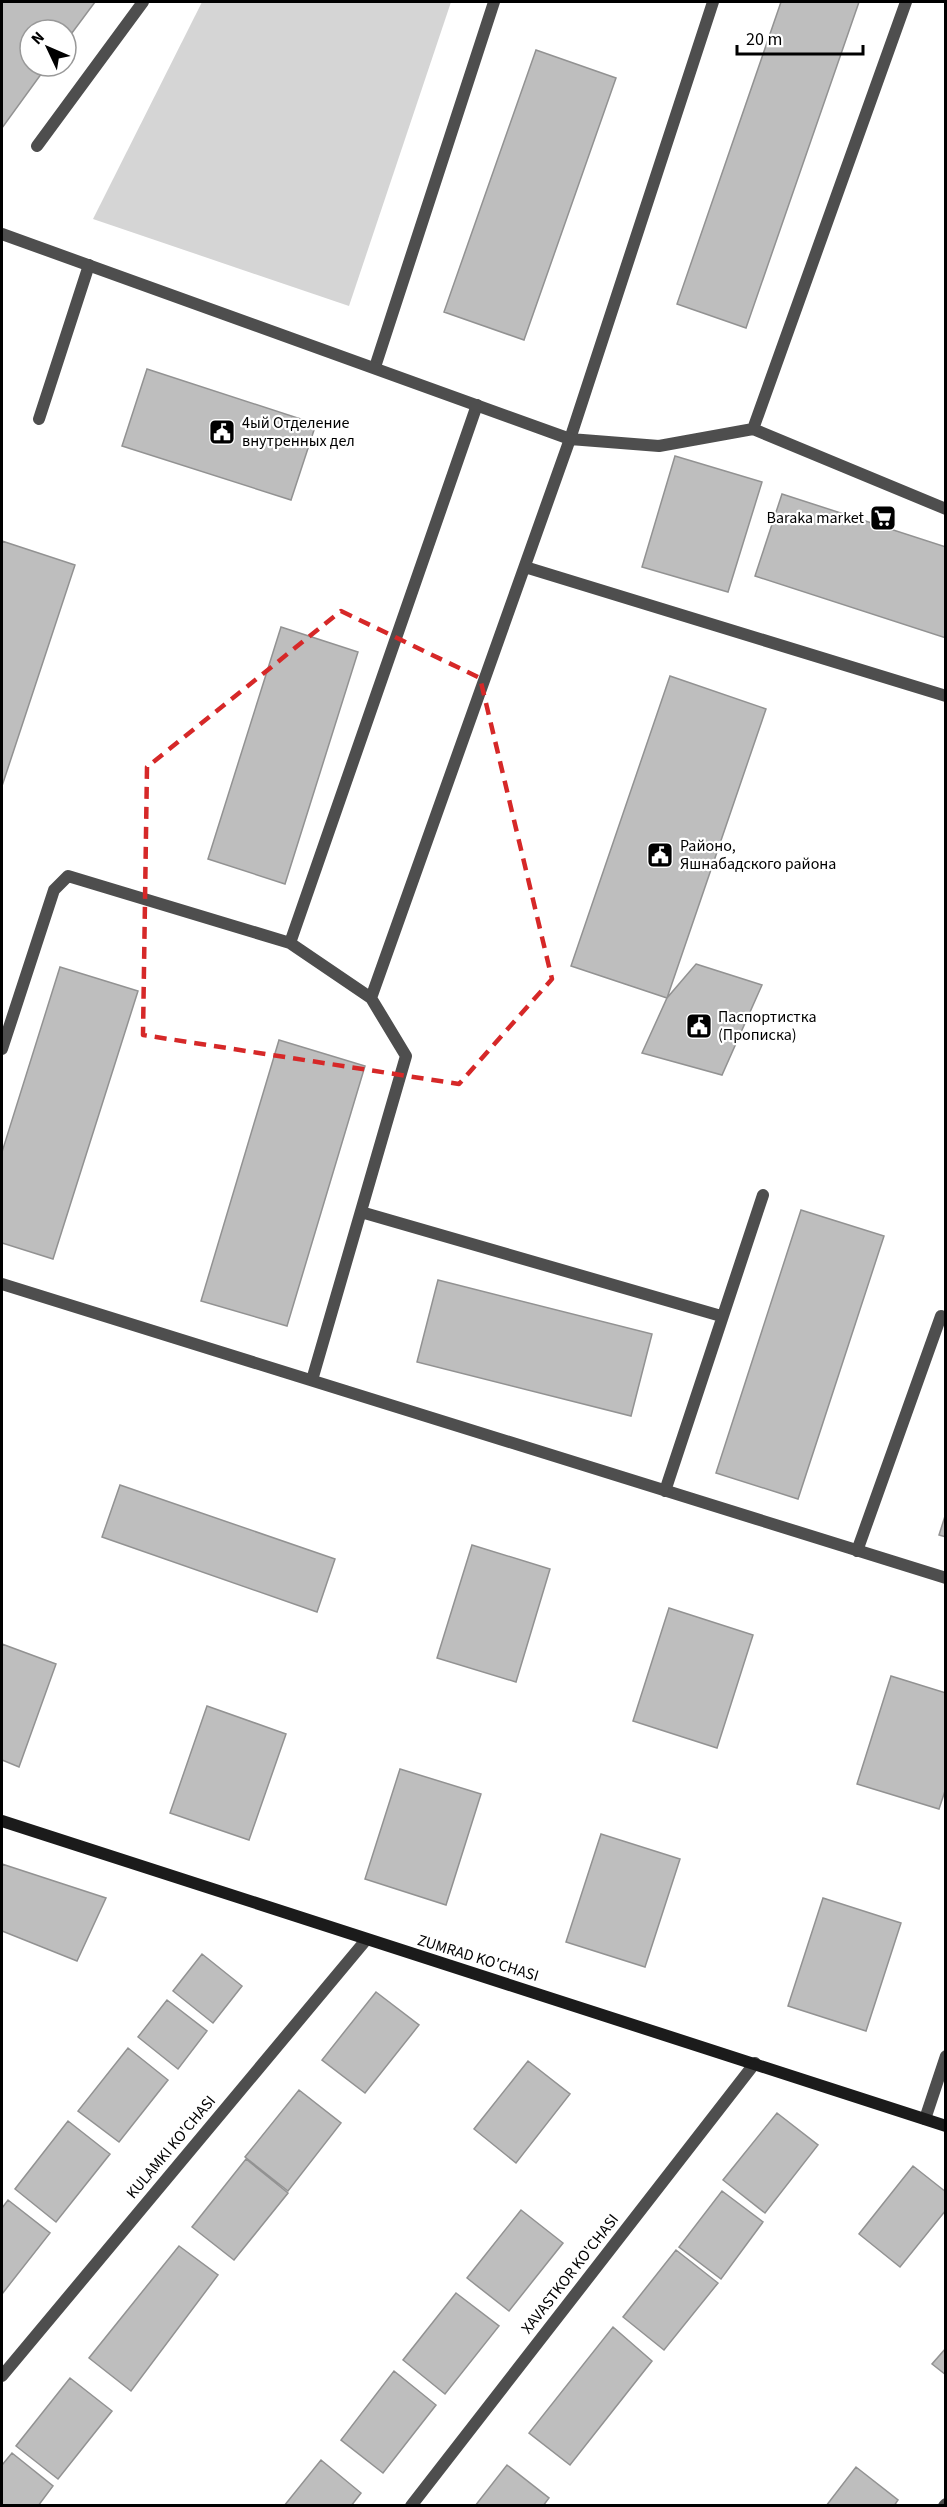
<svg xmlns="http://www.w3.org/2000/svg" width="947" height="2507" font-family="'Source Sans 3',sans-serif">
<rect width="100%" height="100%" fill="#fff"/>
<path fill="#d5d5d5" d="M202,2H451L349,306L93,219Z"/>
<path fill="#bebebe" stroke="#929292" stroke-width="1.5" d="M2,2H95L66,41V30H30V66H47L2,128Z
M781,2H859L746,328L677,304Z
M536,50L616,78L524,340L444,312Z
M147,369L316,424L291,500L122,446Z
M675,456L762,482L728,592L642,567Z
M782,494L946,547V638L755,576Z
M2,541L75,565L2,786Z
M281,627L358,652L285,884L208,859Z
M670,676L766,709L667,998L571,966Z
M696,964L762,985L722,1075L642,1053L667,998Z
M60,967L138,991L53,1259L2,1243V1152Z
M279,1040L365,1066L287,1326L201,1301Z
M801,1210L884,1236L798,1499L716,1473Z
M438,1280L652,1334L631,1416L417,1362Z
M120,1485L335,1559L317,1612L102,1537Z
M946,1513V1537L939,1535Z
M472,1545L550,1569L516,1682L437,1658Z
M669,1608L753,1635L717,1748L633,1721Z
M2,1644L56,1664L19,1767L2,1760Z
M891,1676L946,1693V1788L939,1809L857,1784Z
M207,1706L286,1734L249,1840L170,1813Z
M400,1769L481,1794L446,1905L365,1879Z
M601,1834L680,1859L645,1967L566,1942Z
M2,1864L106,1898L77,1961L2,1931Z
M823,1898L901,1923L866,2031L788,2006Z
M202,1954L242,1986L213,2023L173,1991Z
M376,1992L419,2025L365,2093L322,2060Z
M167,2000L207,2031L178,2069L138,2037Z
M128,2048L168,2080L119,2142L78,2111Z
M528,2061L570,2094L516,2163L474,2129Z
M299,2090L341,2123L288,2191L245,2157Z
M777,2113L818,2145L765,2213L723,2180Z
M68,2121L110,2154L56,2222L15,2189Z
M246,2159L288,2193L234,2260L192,2227Z
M913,2166L946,2192V2210L900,2267L859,2234Z
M722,2191L763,2222L721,2279L679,2247Z
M8,2200L50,2233L2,2294V2208Z
M521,2210L563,2243L509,2311L467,2278Z
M179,2246L218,2275L131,2391L89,2358Z
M676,2250L718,2283L664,2350L623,2317Z
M456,2293L499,2326L445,2394L403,2360Z
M613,2327L652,2361L570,2465L529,2433Z
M946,2348V2375L932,2364Z
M394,2371L436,2405L383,2473L341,2440Z
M70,2378L112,2411L58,2479L16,2446Z
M12,2453L53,2486L38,2506H2V2465Z
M321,2460L361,2493L351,2506H284Z
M507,2465L549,2498L543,2506H475Z
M856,2467L898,2500L894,2506H826Z"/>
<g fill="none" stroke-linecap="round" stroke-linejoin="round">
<path stroke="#4e4e4e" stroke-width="12" d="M37,146L143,2
M375,367L494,2
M39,419L89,265
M753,429L906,2
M570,439L659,446L753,429L946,509
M525,567L946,696
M290,943L477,405
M371,998L570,439L713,2
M2,1049L54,890L68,876L290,943L371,998L406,1056L312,1380
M361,1212L721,1316
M2,1284L946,1578
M665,1491L763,1195
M857,1551L941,1316
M925,2119L946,2056"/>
<path stroke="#4e4e4e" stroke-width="12" d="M2,234L570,439
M2,2376L366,1940
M411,2506L755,2063
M944,2506L946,2504"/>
<path stroke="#1b1b1b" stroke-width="12" d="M2,1821L946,2126"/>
</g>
<path fill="none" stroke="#d62828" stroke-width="4.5" stroke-dasharray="12 8" stroke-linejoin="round" d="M341,611L480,678L552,979L459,1084L143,1035L147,767Z"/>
<defs>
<symbol id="civic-square" viewBox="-11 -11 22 22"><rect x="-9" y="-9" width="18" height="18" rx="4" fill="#000" stroke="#fff"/><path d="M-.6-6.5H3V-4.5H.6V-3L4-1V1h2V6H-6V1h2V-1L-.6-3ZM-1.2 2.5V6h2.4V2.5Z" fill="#fff"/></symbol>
<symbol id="supermarket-square" viewBox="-11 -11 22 22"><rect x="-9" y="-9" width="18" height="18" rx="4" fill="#000" stroke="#fff"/><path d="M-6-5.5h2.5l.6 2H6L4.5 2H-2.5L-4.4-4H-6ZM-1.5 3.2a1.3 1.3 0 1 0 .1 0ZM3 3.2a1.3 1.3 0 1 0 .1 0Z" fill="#fff"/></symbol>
</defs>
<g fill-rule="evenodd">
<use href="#civic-square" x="207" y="417" width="30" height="30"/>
<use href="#supermarket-square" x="868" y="503" width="30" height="30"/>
<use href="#civic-square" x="645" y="840" width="30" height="30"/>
<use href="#civic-square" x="684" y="1011" width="30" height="30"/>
</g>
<g text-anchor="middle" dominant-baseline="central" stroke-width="4.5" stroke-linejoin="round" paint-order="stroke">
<g font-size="16" fill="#000" stroke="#fff" text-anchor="start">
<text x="242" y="423">4ый Отделение<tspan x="242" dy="18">внутренных дел</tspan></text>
<text x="864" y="518" text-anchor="end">Baraka market</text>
<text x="680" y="846">Районо,<tspan x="680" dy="18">Яшнабадского района</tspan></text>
<text x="718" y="1017">Паспортистка<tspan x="718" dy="18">(Прописка)</tspan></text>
</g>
<g font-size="16" fill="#000" stroke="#fff">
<text transform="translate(478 1958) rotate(17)">ZUMRAD KO'CHASI</text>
<text transform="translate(171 2147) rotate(-50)">KULAMKI KO'CHASI</text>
<text transform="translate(570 2274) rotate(-52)">XAVASTKOR KO'CHASI</text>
</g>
</g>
<rect width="947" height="2507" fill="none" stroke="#000000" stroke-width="6"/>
<g transform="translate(48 48) rotate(314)"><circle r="28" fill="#ffffff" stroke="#999999" stroke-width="1.5"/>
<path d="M0-4.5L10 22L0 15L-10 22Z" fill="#000000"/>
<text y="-9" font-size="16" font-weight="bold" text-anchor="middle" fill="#000000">N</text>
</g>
<path d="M737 45v9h126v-9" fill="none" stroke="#000000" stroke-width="3"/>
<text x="746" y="45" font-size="18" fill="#000000" stroke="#ffffff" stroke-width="4.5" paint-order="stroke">20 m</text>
</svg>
